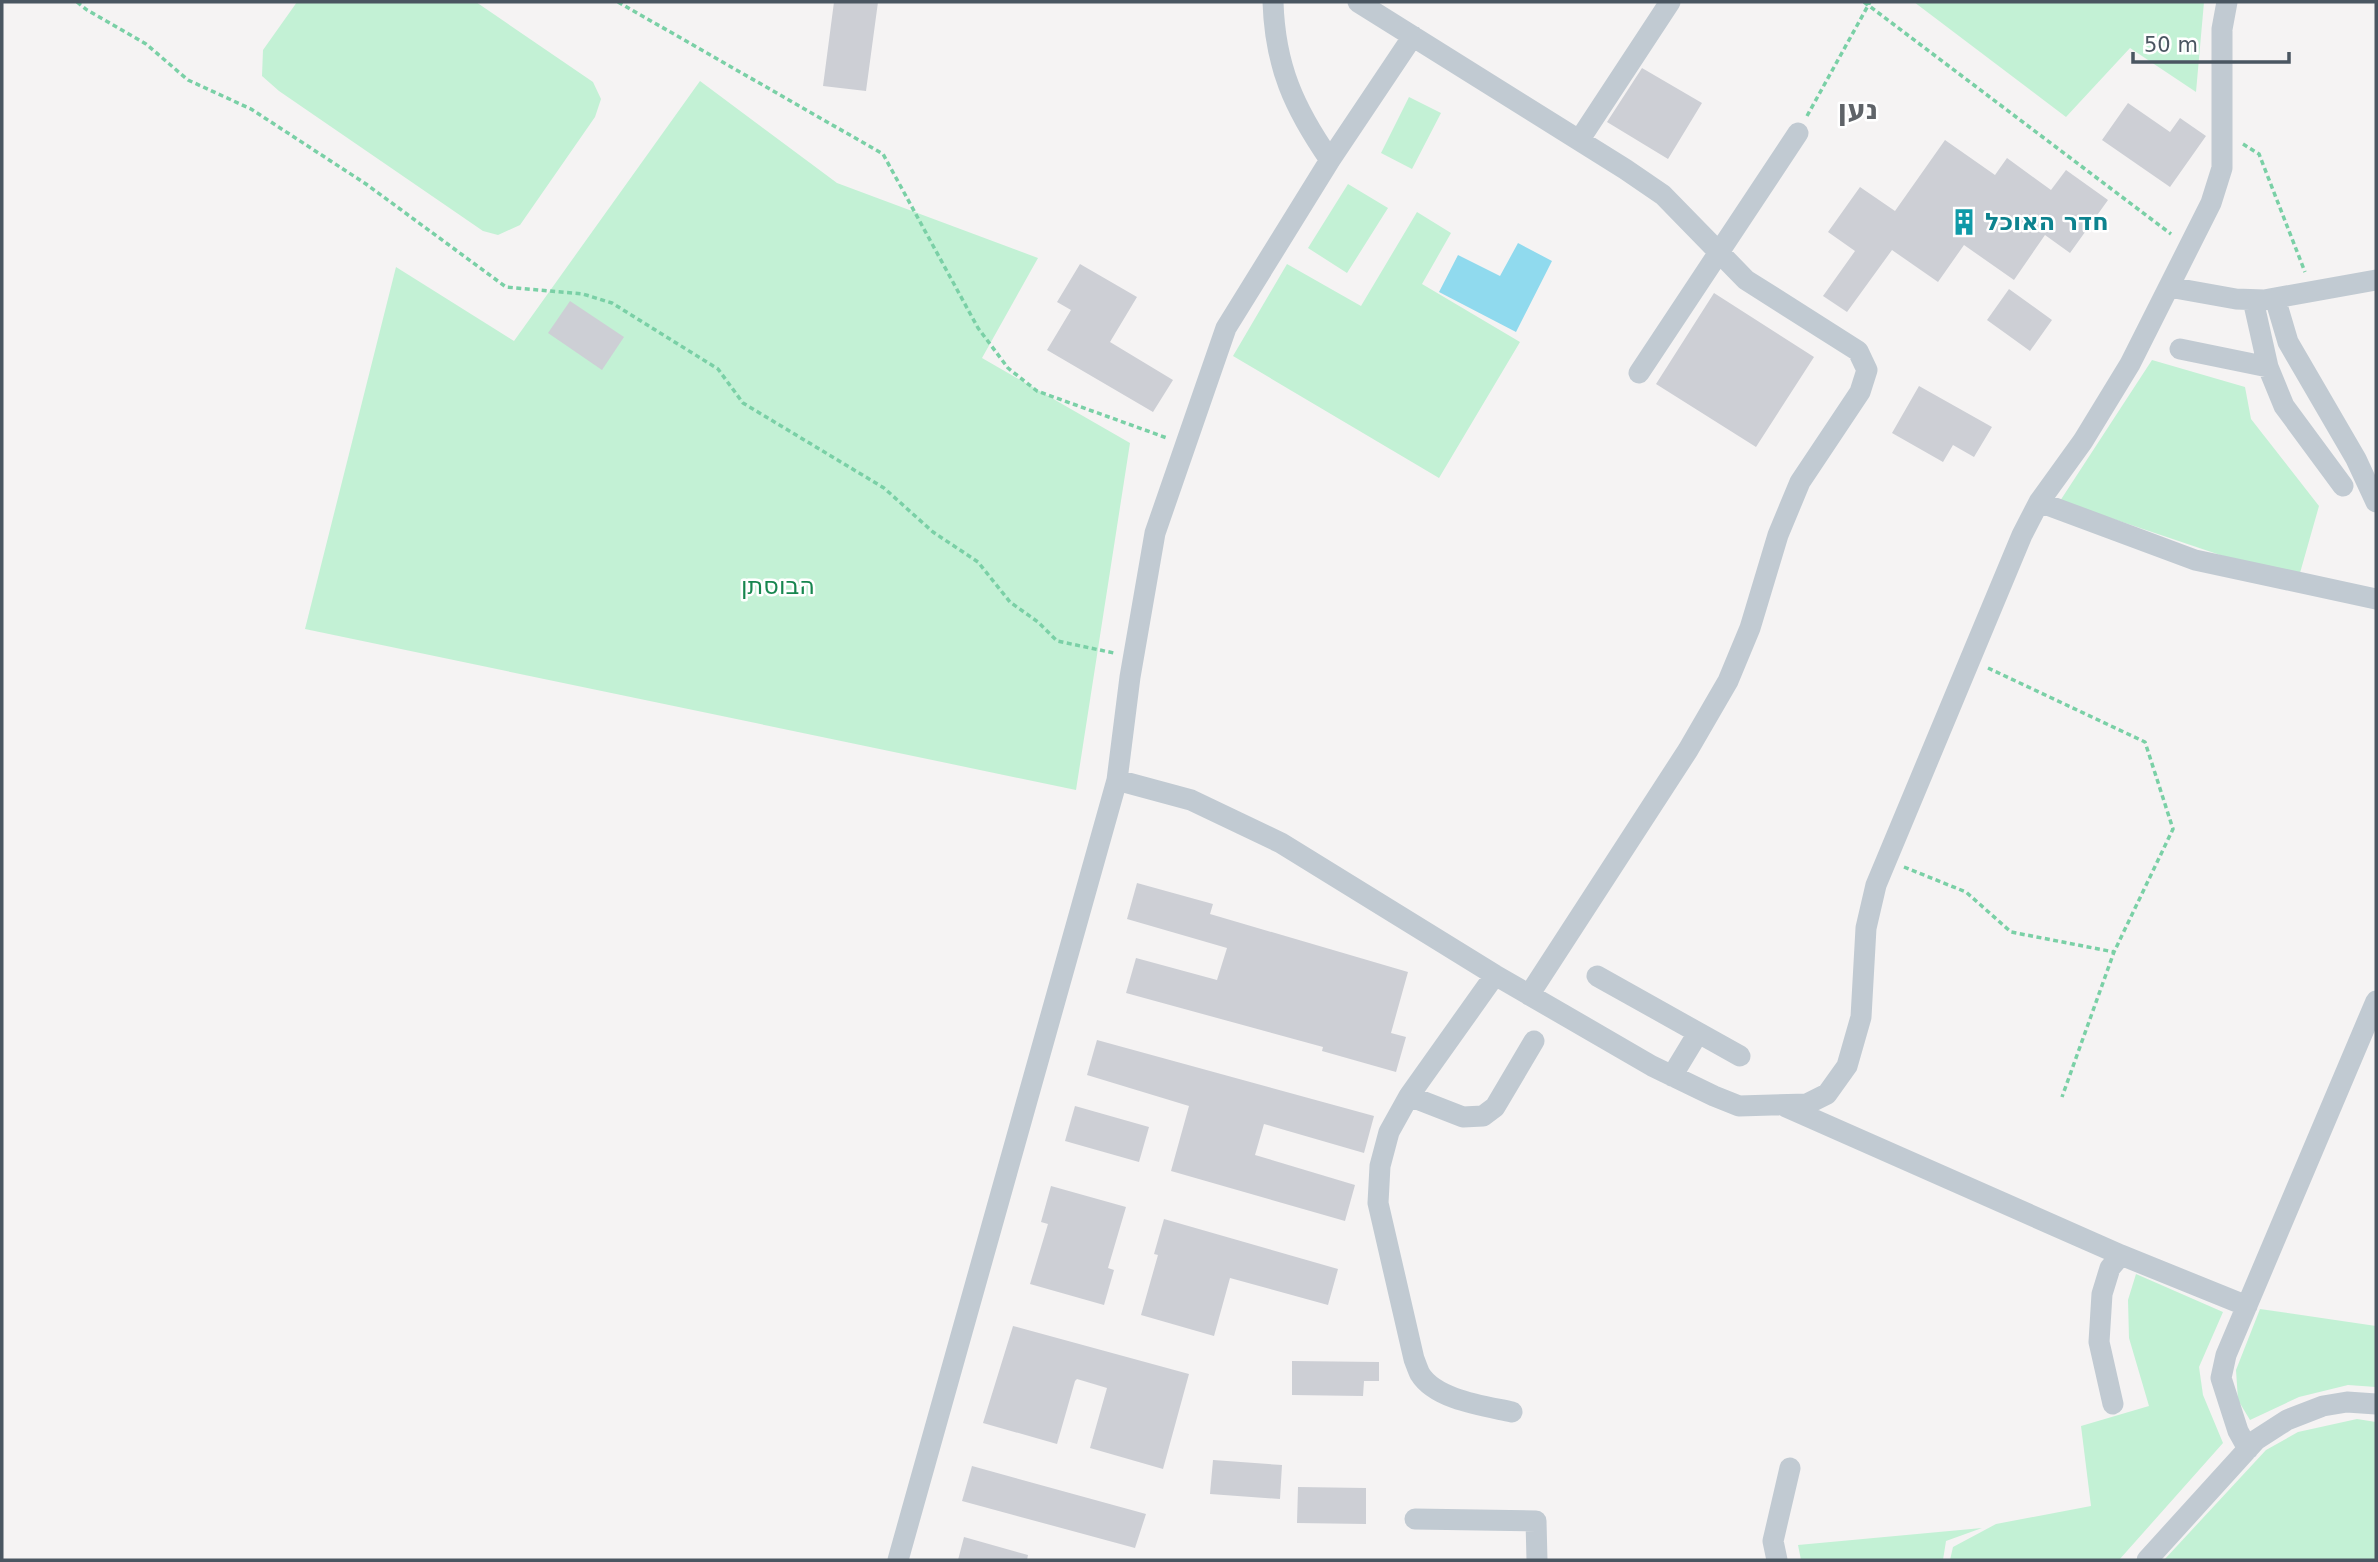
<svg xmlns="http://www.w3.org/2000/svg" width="2378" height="1562" font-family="'DejaVu Sans','Noto Sans Hebrew',sans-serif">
<rect width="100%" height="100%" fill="#f5f3f3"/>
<path fill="#c3f1d5" d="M297,2H476L593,82L601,99L595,117L520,225L498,235L483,231L279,91L262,76L263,50Z
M1914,2H2204L2196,92L2130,48L2066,117Z
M700,81L837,183L1038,258L982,358L1130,443L1076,790L305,629L396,267L514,341Z
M1409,97L1441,113L1412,169L1381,153Z
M1348,184L1388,208L1347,273L1308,248Z
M1417,212L1451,233L1422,284L1520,342L1439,478L1233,356L1287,264L1361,306Z
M2152,360L2245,387L2251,419L2319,506L2300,573L2226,557L2060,501Z
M2136,1274L2223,1312L2199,1367L2203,1395L2223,1443L2119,1560H1950L1953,1547L1996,1524L2091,1506L2081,1426L2149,1406L2129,1338L2128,1300Z
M2260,1309L2376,1326V1387L2348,1385L2299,1397L2250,1420L2238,1400L2236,1370Z
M2357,1419L2376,1422V1560H2164L2266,1450L2298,1432Z
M1982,1528L1946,1541L1943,1560H1801L1798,1545Z"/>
<path fill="#90daee" d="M1518,243L1552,261L1516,332L1439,292L1458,255L1500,276Z"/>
<path fill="#cdcfd5" d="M834,2H878L866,91L823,86Z
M1642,68L1702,103L1668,159L1607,122Z
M2128,103L2170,132L2180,118L2206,136L2170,187L2102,140Z
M1945,140L1995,175L2007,158L2051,190L2066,170L2108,200L2070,253L2045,235L2014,280L1964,245L1938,282L1892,250L1847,312L1823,296L1855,251L1828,232L1860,187L1895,211Z
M1080,264L1137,297L1110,342L1173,380L1153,412L1047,350L1071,310L1057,302Z
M2009,289L2052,320L2030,351L1987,320Z
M1714,293L1814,357L1756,447L1656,384Z
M570,301L624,337L602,370L548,333Z
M1919,386L1992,427L1974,457L1953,445L1943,462L1892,433Z
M1137,883L1213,904L1210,914L1408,972L1391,1033L1406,1037L1396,1072L1322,1051L1323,1047L1126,993L1136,958L1217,980L1227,948L1127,919Z
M1097,1040L1374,1116L1364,1153L1264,1124L1255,1155L1355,1185L1345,1221L1171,1171L1189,1106L1087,1075Z
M1075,1106L1149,1127L1139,1162L1065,1141Z
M1051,1186L1126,1207L1108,1268L1114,1270L1104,1305L1030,1284L1048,1224L1041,1222Z
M1164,1219L1338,1269L1328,1305L1230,1278L1214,1336L1141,1315L1158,1255L1154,1254Z
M1013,1326L1189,1374L1163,1469L1090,1448L1107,1388L1077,1379L1075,1381L1057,1444L983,1423Z
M1292,1361L1379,1362V1381H1364L1363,1396L1292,1395Z
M1213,1460L1282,1465L1280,1499L1210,1494Z
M972,1466L1146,1514L1135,1548L962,1501Z
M1298,1487L1366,1488V1524L1297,1523Z
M964,1537L1028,1555L1027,1560H958Z"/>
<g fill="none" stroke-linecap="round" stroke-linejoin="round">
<path stroke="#7ad0a6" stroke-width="3.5" stroke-dasharray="5 3.5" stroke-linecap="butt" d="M77,2L87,10L146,44L188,80L251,109L366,184L506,287L583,294L612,303L718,369L743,403L884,488L933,532L978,562L1010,602L1038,622L1057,641L1114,653
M618,2L883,154L978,328L1008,368L1037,391L1167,438
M1864,2L2171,234
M1807,116L1870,2
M2243,144L2259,154L2305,272
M1988,668L2145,742L2173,829L2114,952L2062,1097
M1904,867L1966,892L2011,932L2114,952"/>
<path stroke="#c1cad2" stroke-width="21" d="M1273,2C1275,66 1294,108 1330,160
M1358,2L1625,169L1663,195L1746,280L1858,351L1867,370L1860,392L1800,482L1778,535L1750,628L1728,681L1688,750L1529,995
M1580,139L1670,2
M2169,287L2236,299L2264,300L2376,280
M2275,298L2288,342L2356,459L2376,502
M2253,300L2268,367L2284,406L2343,486
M2180,349L2268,367
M1639,373L1798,133
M2039,502L2195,560L2376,599
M1117,780L1191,800L1281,843L1495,975L1652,1066L1714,1096L1739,1106L1807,1104L1827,1094L1847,1066L1861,1017L1866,928L1876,885L2022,535L2039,502L2083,441L2130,364L2211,203L2222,168V29L2227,2
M1495,975L1409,1096L1389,1132L1380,1166L1378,1203L1414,1359C1416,1364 1418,1370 1420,1374C1436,1400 1485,1406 1512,1412
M1597,976L1740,1056
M1672,1076L1698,1033
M1409,1096L1463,1117L1483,1116L1495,1107L1534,1041
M1786,1107L2121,1255
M2113,1404L2099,1342L2102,1294L2110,1268L2121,1255L2247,1306
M2248,1449L2238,1431L2221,1378L2226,1355L2376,1001
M1415,1519L1536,1521L1537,1560
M898,1560L1117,780L1130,677L1155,533L1226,328L1330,160L1413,36
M1777,1560L1773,1541L1790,1468
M2147,1560L2256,1440L2287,1420L2323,1406L2347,1402L2376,1404"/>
</g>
<defs>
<symbol id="building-bare" viewBox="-9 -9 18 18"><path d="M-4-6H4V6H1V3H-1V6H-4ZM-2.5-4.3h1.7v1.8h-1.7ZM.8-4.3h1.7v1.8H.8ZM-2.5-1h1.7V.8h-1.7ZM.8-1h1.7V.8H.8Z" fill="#0f9aa8" stroke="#fff" stroke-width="2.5" paint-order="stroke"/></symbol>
</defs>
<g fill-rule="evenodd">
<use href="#building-bare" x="1945" y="203" width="38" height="38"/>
</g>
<g text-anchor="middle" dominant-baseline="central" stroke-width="5" stroke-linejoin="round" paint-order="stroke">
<g font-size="24" font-weight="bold" fill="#0d838f" stroke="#fff" text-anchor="start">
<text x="1985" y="222">חדר האוכל</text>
</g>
<g font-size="24" fill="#17864f" stroke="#fff">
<text x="778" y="586">הבוסתן</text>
</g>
<g font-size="28" font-weight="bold" fill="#5f6368" stroke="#fff">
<text x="1858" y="109">נען</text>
</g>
</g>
<rect width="2378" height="1562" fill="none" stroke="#4a5661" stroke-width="7"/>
<path d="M2133 52v10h156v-10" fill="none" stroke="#4a5661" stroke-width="3.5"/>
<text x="2144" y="52" font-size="21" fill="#4a5661" stroke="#ffffff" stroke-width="5" paint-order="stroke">50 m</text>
</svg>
